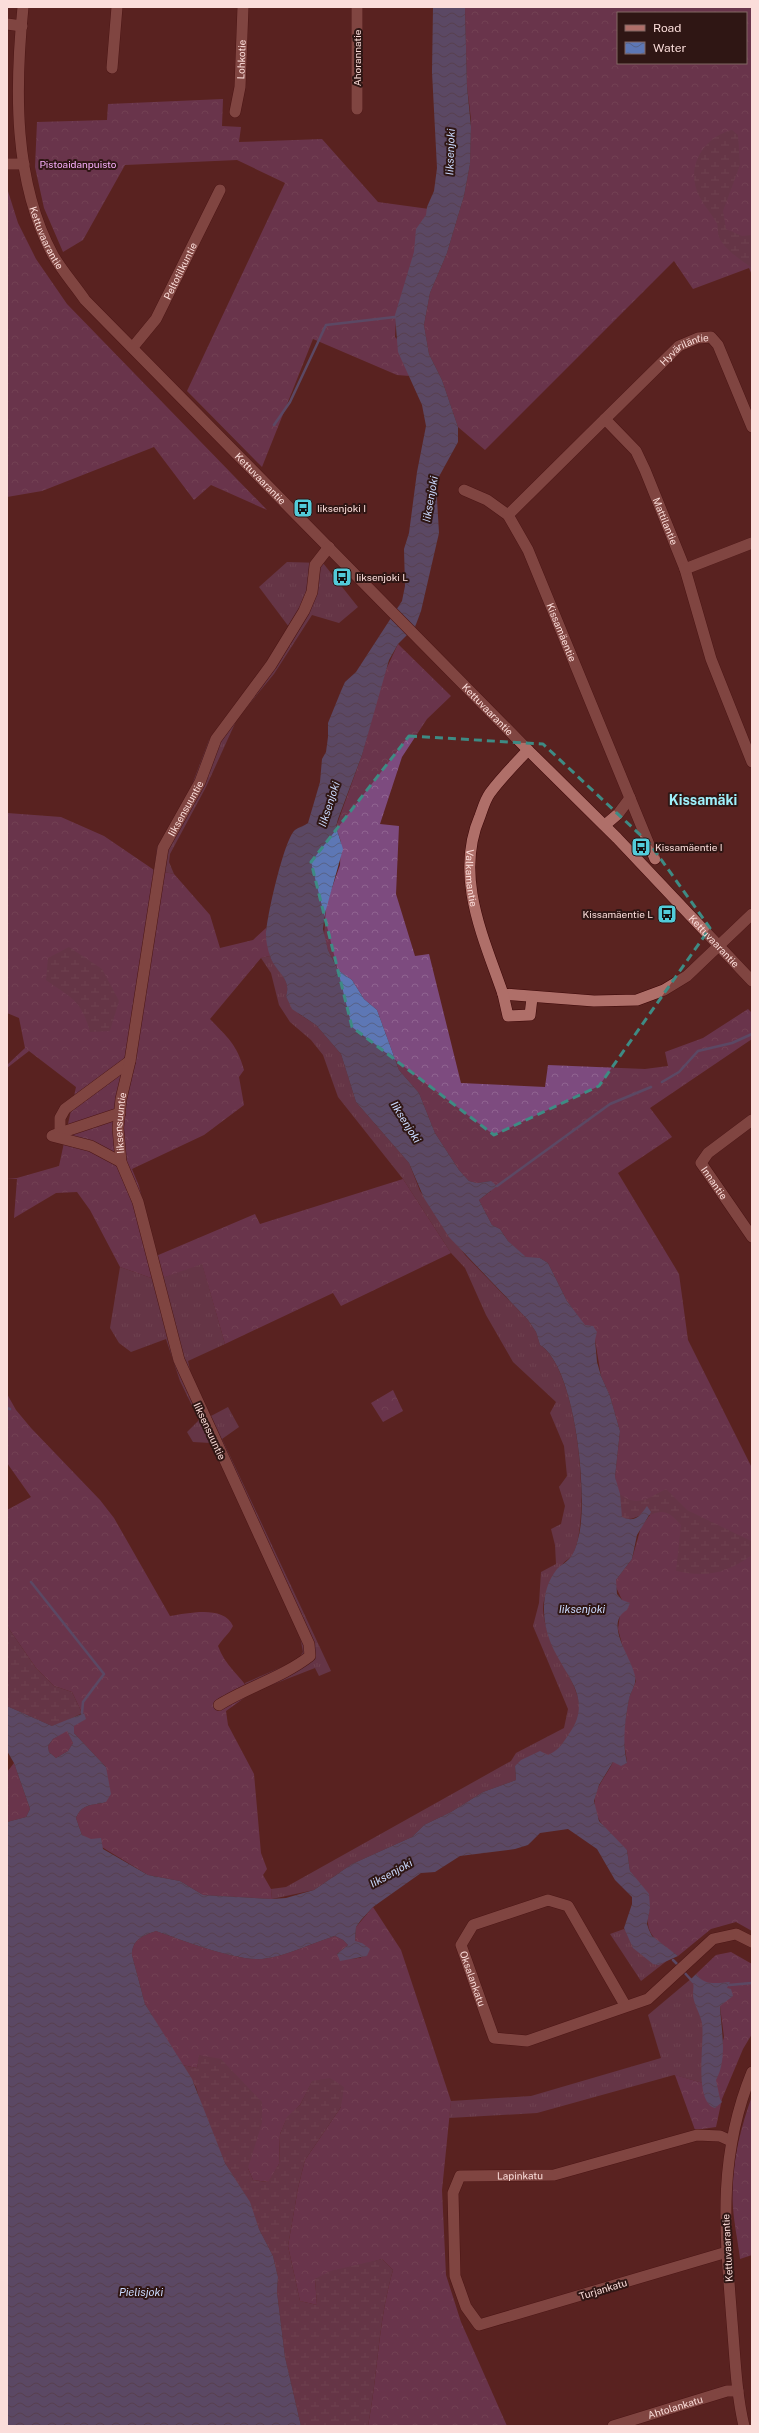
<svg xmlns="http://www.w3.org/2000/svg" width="759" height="2433" font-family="'Public Sans',sans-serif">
<defs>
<pattern id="grass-tufts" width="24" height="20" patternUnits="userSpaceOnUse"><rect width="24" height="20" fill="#734d74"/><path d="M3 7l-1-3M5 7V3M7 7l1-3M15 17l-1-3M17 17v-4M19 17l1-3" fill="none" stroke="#886687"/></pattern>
<pattern id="forest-crowns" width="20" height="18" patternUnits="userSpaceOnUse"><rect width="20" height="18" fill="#7d4b7f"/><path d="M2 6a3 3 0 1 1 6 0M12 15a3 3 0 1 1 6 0" fill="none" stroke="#906491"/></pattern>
<pattern id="wetland-marsh" width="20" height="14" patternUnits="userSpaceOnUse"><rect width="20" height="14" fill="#734d74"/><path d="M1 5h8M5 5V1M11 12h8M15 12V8" fill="none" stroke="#886687"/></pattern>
<pattern id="water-waves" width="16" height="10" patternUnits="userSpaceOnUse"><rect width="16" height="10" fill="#5d77b5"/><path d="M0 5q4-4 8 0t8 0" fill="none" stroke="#566287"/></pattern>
</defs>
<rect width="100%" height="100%" fill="#5a2320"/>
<path fill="url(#grass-tufts)" d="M287,562L323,563L358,607L339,623L312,615L274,674L237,719L206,787L170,854L169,862L174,874L154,870L157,847L190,790L209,740L265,666L289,627L259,587Z
M270,956C276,971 292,979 286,996L299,1014L316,1025L341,1054L356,1102L409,1163L420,1191L465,1255L528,1320L536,1332L540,1345C578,1369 591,1513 574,1552C571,1559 565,1560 562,1565C553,1578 543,1594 543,1609C544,1645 585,1688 579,1714C577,1726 565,1744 555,1752C545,1759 527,1762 515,1766L516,1780L483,1792L451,1812L424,1825L412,1837L352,1864L314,1890L272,1899L271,1889L286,1887L511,1761L516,1753L564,1728L568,1709L533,1626L539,1603L541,1572L556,1564L555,1545L551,1529L561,1524L565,1506L559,1487L567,1476L564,1446L550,1413L556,1402L513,1362L486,1315L465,1268L451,1253L403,1179L338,1097L323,1055L311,1040L290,1022L279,1005L271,973L261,958Z
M202,1263L225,1344L188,1361L192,1379L211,1416L228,1407L239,1427L222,1439L331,1671L319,1676L315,1668L251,1693L245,1683L298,1660L303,1652L299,1631L211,1443L193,1442L187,1432L199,1420L180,1381L166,1339L131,1352L119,1343L110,1328L120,1267L157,1280Z
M624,1929L630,1935L668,1960L641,1981L610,1934Z
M692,1978L702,1997L710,2085L674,2075L537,2113L449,2118L451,2101L531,2096L661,2058L648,2015Z"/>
<path fill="url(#forest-crowns)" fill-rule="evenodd" d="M465,7H752V275L749,268L693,289L674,261L485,450L458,427L442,380L429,354L424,325L430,293L447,253L464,196L470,164L471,119L467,86ZM618,13H746V63H618Z
M223,99L222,126L241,127L239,142L322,139L378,202L429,209L396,319L395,337L403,345L410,376L397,375L313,339L262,467L187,391L285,183L237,160L125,165L83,240L63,252L44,208L35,167L37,122L107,120L108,104Z
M7,188L18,223L36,259L67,304L267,510L211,485L194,500L154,447L42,491L7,497Z
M398,644L451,696L427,719L402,757L380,824L399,826L396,894L415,956L429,954L461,1083L545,1087L548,1065L645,1069L668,1066L665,1052L703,1038L748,1009L752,1013V1039L650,1108L672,1137L618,1173L679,1274L688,1340L752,1468V1931L736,1922L711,1929L678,1956C658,1942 642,1935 650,1908L630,1871L627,1850C608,1835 585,1812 599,1786C603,1778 609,1771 613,1762H627L623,1735L629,1698L636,1681L632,1668L625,1655L618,1629L622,1600L616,1587V1580L632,1559L641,1527L650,1515L622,1518L615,1477L620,1431L610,1396L601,1376L595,1340L567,1301L548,1263L540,1258H526L508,1241L500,1229L492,1225L479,1200L491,1191V1181L477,1183L469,1181L459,1170L435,1133L419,1093L399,1070L377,1010L364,999L352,980L338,970L328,950L324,936L326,905L340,865L341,842L336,827L362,755L383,676Z
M7,813L61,817L104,836L154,870L174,874L210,915L220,948L253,940L266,928L270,956L261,958L210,1019C227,1037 237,1044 244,1070L239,1077L244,1105L204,1135L132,1169L139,1186L156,1256L255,1214L260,1224L403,1179L451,1253L341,1306L333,1293L225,1344L202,1264L157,1280L120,1267L90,1210L77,1192L56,1193L14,1218L17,1179L7,1178H17L59,1166L76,1087L29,1051L7,1068V1065L25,1048L19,1018L7,1013Z
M393,1390L403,1411L383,1422L371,1403Z
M7,1394L16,1410L31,1428L100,1500L114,1518L170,1616C189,1613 224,1605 233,1626C229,1634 223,1638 218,1646C225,1666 241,1676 251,1693L226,1711L228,1725L254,1774L261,1853L267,1869L263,1875L271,1889L272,1899L203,1895L180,1881L148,1875L82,1835L76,1818C82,1803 92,1806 106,1802V1767L74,1733V1726L84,1713H82L72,1692L54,1686L36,1668L7,1626V1510L31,1497L7,1463Z
M67,1730L73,1743L68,1751L56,1758L49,1752L48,1746L53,1739Z
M14,1763L30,1809L26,1817L7,1822V1772Z
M373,1907L401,1950L451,2101L442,2190L446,2275L461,2322L507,2426H368C378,2374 378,2321 393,2270L382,2259L315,2279L317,2305L300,2301L288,2246L298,2188L305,2160L341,2107L312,2082L300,2105L287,2118L280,2134L279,2164L269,2182L253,2180L200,2055L197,2068L182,2065L145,2004L132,1955C132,1940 142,1936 156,1931C181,1940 236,1961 262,1959C288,1956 311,1943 335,1936L343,1940L348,1945L337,1954L346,1959L361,1958L362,1943L355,1942L356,1927Z
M731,1952L752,1964V2034L743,2049L722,2099L716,2127L695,2130L675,2075L710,2085L724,2037L720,2006L696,1974L716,1955Z
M752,2096V2255L740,2259C738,2241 734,2224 733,2207C730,2170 740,2129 752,2096Z"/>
<path fill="url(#wetland-marsh)" d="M732,130L738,135L740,165L723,211L726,229L742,236L752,235V268C741,260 725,250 719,237C717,232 719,226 716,222C710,211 699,200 696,188C688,161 707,136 732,130Z
M69,947L102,969L119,1001L110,1031L90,1032C81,999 71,998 46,980L48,958Z
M666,1489L687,1510L751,1541L752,1555C726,1573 708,1578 676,1571L681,1525C671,1514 665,1508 650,1515L651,1512C638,1513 635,1522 622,1518L620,1494C637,1508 648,1498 666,1489Z
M7,1626L36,1668L54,1686L72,1692L82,1713L58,1725L52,1726L7,1706Z
M199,2055L221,2059L262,2102V2123L248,2168L253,2180L268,2182L279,2164L280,2134L287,2117L300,2105L312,2081L330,2078L344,2087L341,2107L305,2160L298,2188L288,2246L300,2301L317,2305L315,2279L330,2271L382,2259L393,2270C378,2321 378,2374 368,2426H301L285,2357L277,2292L278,2277L273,2256L259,2229L245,2195L225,2163L204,2115L196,2087L182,2065L197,2068Z"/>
<path fill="url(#water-waves)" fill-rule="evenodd" d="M433,7H465L467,86L471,127L470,164L464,196L447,253L430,293L424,325L429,354L442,380L458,427V442L436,482L439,533L421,611L415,627L398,644L389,660L362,755L338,819L336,827L343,849L325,913L323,929L328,950L338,970L352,980L364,999L377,1010L399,1070L419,1093L435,1133L459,1170L469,1181L477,1183L491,1181L497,1186L479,1200L492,1225L500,1229L508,1241L526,1257L540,1258L548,1263L567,1301L585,1325L593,1326L597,1332L595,1340L597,1362L601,1376L610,1396L620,1431L615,1477L620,1494L622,1517C635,1523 640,1516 647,1506L651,1512L637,1535L632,1559L616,1580L617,1594L622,1600L630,1603L627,1610C603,1623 632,1658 635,1676C637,1684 631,1691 629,1699C625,1721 622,1741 627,1763L621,1766L613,1762L599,1785L594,1801L599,1821L627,1850L630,1871L649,1894L650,1908L647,1924L649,1930L652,1936L678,1956L658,1965L653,1964L633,1948L624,1928L632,1904V1897L615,1880L597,1849L568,1829L540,1833L528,1845L515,1849L460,1856L435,1872L421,1873L373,1907L361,1920L356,1927L355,1941L362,1943L370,1949L367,1956L340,1961L337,1954L348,1945L343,1940L335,1936C311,1943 288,1956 262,1959C236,1961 181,1940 156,1931C142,1936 132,1940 132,1955L145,2004L192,2079L225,2163L250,2202L259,2229L273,2256L278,2277L277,2292L285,2357L301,2426H7V1822L26,1817L30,1809L14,1763L7,1751V1706L52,1726L84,1713L86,1719L74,1726V1733L106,1767L111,1794L106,1802C92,1806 82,1803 76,1818L82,1835L91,1839L101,1838L103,1849L148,1875L180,1881L203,1895L272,1899L286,1898L314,1890L352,1864L412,1837L424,1825L451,1812L483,1792L516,1780L515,1766L521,1760L540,1751L548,1755C558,1751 563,1743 569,1734C595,1697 563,1675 550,1641C541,1617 541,1589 557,1569C561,1565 565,1563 569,1559C575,1553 577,1543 579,1535C588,1496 576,1367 540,1345L536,1332L528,1320L449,1237L424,1198L409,1163L356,1102L341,1054L316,1025L292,1009L286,996C292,978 275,972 270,956C268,950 266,942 266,935C266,920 284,839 295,830C299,827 304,826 308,823L320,782L322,759L326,752L328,737V723L341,691L345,682L356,672L402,601L405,586L404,549L409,533L417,472L426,426L422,405L398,352L395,315L414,252L416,229L426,215L427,207L434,191L437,168L432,72ZM67,1731L73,1743L68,1751L56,1758L49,1752L48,1746L53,1739Z
M696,1974C704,1986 717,1983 730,1982L727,1988L731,1989L733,1996L720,2006C721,2029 728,2058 716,2080L720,2099L722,2102L715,2108C693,2101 705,2043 702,2023C700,2013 693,2003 693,1994C693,1988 695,1985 691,1979Z"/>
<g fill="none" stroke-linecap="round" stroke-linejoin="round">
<path stroke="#5d77b5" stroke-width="2.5" d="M274,425L290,402L326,325L395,317
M662,1082L679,1072L698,1051L732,1043L752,1034
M497,1186L610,1104L651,1087
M7,1408L10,1409
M31,1582L104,1674L83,1702L82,1713
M673,1960L680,1967
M683,1971L693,1982
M729,1985L752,1983"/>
<defs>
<g id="minor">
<path id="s1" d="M23,7C15,88 13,181 53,255C62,271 75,285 85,300L528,750L617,838L752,981"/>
<path d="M7,24L22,26"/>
<path d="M112,68L117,7"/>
<path d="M357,109V7"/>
<path id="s2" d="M235,112L240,87L243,7"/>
<path d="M7,164H24"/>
<path id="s3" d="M133,347L156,319L220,190"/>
<path id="s4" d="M605,419L679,346L698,338L711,337L718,345L752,427"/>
<path id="s5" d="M464,490L487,500L508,515L528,550L655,859"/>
<path id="s6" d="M508,515L605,419L636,451L645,470L685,569L711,659L752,762"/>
<path d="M685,569L752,543"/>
<path id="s7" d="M528,750C515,764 501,778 490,793C485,800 483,808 480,816C454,876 483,936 503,994L594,1001L637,1000L664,990L687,976L752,914"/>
<path d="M605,825L618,814L630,798"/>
<path d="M503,994L508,1016L530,1015L532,998"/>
<path id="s8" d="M752,1120L708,1153L701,1163L752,1237"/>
<path d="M60,1132V1118L65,1109L130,1061"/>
<path d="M54,1135L120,1113"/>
<path d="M52,1136L91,1146L121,1162"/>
<path id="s9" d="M219,1705C248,1687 283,1677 310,1656L309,1644L179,1360L138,1202L121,1162L118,1128L121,1099L130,1061L163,848L200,782L216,739L271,665L304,611L312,592L315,565L329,547"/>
<path id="s10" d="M625,2005L568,1906L548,1900L473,1925L461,1945L494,2038L527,2041L648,1999L713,1939L736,1934L752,1942"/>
<path id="s11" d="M727,2252L479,2325L466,2307L455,2276L453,2193L460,2176L554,2175L697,2135L720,2136L731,2141"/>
<path id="s12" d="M613,2426L727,2391H738"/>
<path d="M744,2426C736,2392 735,2356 732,2321C725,2231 717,2158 752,2072"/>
</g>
</defs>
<use href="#minor" stroke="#3c0708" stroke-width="12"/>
<use href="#minor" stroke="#af6f69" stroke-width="11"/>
</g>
<path d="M0 0H759V2433H0ZM409,736L543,744L650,844L710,928L599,1086L494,1135L352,1027L311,862Z" fill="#5a2320" fill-opacity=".55" fill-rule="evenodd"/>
<path fill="none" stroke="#3e8b84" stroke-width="3" stroke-dasharray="8 5" stroke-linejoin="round" d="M409,736L543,744L650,844L710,928L599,1086L494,1135L352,1027L311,862Z"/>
<defs>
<symbol id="bus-square" viewBox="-11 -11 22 22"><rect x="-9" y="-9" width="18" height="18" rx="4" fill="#52cbd9" stroke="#2f1614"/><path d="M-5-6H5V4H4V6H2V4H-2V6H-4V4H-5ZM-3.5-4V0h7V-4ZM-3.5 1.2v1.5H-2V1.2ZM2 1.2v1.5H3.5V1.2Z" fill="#111"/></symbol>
</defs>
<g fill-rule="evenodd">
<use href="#bus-square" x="292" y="497" width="22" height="22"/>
<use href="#bus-square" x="331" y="566" width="22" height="22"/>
<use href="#bus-square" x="630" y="836" width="22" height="22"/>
<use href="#bus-square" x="656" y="903" width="22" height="22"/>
</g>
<g text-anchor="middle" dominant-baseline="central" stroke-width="4" stroke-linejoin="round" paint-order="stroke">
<g font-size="10" fill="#fbddda" stroke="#2f1614">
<text transform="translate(357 58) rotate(-90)">Ahorannatie</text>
<text stroke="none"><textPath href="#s2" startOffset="53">Lohkotie</textPath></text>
<text stroke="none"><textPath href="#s1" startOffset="235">Kettuvaarantie</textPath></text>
<text stroke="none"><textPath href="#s3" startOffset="90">Peltotilkuntie</textPath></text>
<text stroke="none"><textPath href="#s4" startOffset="107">Hyväriläntie</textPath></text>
<text stroke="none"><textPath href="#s1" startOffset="559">Kettuvaarantie</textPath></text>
<text stroke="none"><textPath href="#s6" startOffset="257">Mattilantie</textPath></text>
<text stroke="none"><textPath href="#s5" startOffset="180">Kissamäentie</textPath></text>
<text stroke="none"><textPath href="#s1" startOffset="883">Kettuvaarantie</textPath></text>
<text stroke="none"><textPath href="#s9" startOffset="998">Iiksensuuntie</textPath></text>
<text stroke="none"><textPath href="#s7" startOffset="146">Valkamantie</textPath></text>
<text stroke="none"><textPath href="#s1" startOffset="1207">Kettuvaarantie</textPath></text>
<text stroke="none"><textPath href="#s9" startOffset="674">Iiksensuuntie</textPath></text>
<text stroke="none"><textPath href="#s8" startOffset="91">Innantie</textPath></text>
<text transform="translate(210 1431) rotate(65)">Iiksensuuntie</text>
<text stroke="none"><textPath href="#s10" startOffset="273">Oksalankatu</textPath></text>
<text stroke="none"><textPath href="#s11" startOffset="475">Lapinkatu</textPath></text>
<text transform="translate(727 2248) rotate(-93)">Kettuvaarantie</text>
<text transform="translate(603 2289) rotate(-17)">Turjankatu</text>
<text stroke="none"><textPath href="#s12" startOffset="65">Ahtolankatu</textPath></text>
</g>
<g font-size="10" fill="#f8aefa" stroke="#2f1614">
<text x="78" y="164">Pistoaidanpuisto</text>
</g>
<g font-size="10" fill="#fbddda" stroke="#2f1614" text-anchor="start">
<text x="317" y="508">Iiksenjoki I</text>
<text x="356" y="577">Iiksenjoki L</text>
<text x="655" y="847">Kissamäentie I</text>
<text x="653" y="914" text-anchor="end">Kissamäentie L</text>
</g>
<g font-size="11" font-style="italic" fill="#cadafe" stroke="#2f1614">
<text transform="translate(450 152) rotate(-88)">Iiksenjoki</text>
<text transform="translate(430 499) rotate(-80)">Iiksenjoki</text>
<text transform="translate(329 804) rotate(-72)">Iiksenjoki</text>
<text transform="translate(406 1122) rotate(58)">Iiksenjoki</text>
<text x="582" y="1609">Iiksenjoki</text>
<text transform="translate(391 1873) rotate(-29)">Iiksenjoki</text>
<text x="141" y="2292">Pielisjoki</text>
</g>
<g font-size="14" font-weight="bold" fill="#9eeffa" stroke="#2f1614">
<text x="703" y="800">Kissamäki</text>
</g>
</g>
<rect width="759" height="2433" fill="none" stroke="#fbddda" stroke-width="16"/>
<rect x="617" y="12" width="130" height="52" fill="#2f1614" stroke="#816663"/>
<rect x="625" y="25" width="20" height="6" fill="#af6f69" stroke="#816663"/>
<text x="653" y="32" font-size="12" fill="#fbddda">Road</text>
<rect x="625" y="42" width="20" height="12" fill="url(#water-waves)" stroke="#816663"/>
<text x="653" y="52" font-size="12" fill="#fbddda">Water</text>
</svg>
